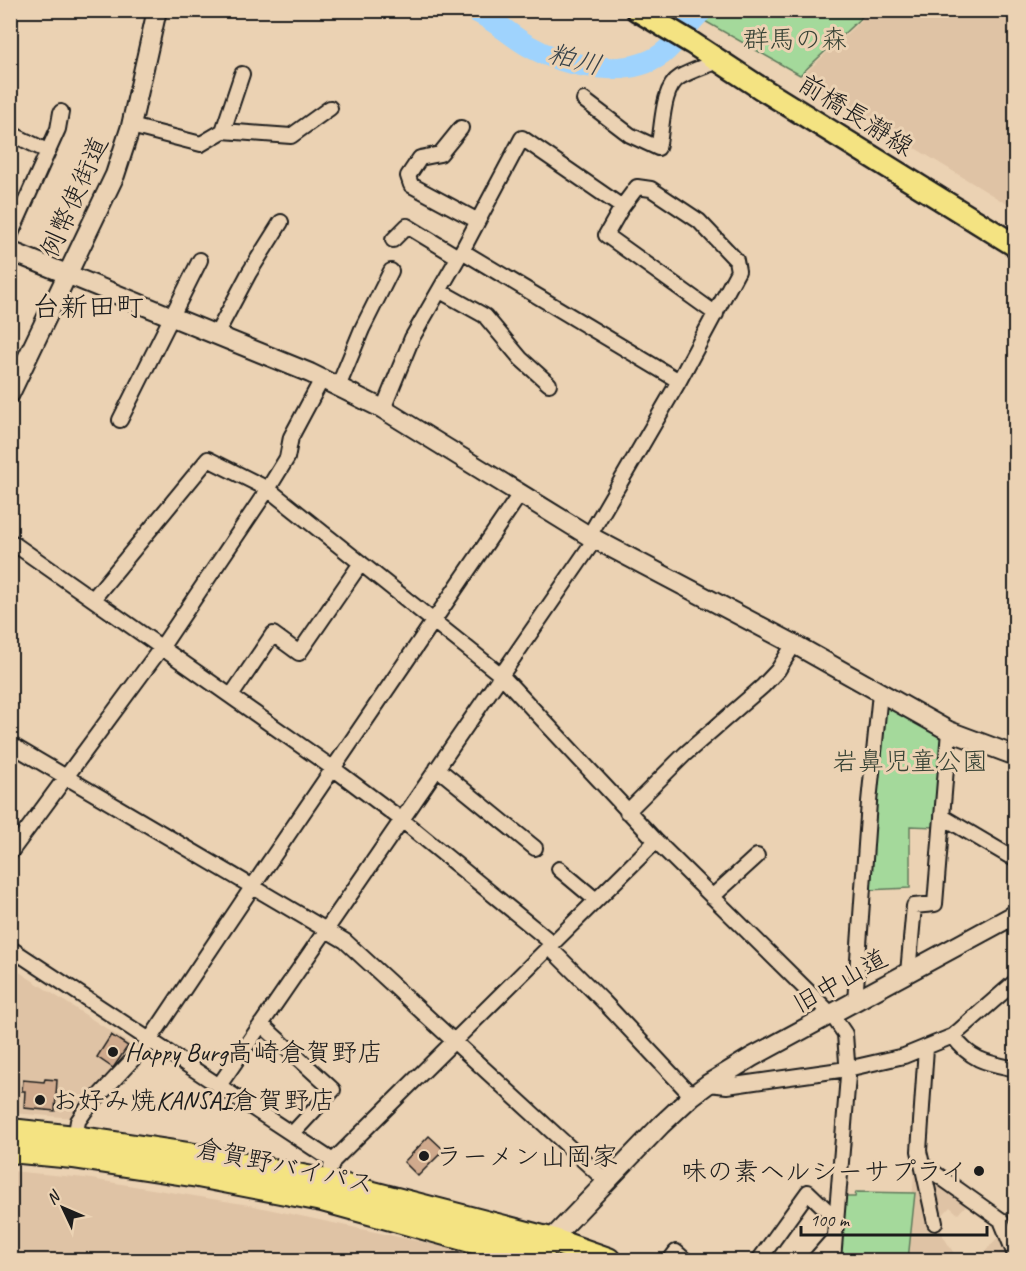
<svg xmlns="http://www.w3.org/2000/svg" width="1026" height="1271" font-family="Caveat,'Klee One',sans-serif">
<rect width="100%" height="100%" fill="#ebd2b3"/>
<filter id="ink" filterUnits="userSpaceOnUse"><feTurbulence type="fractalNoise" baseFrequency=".0167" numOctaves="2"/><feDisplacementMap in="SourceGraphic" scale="12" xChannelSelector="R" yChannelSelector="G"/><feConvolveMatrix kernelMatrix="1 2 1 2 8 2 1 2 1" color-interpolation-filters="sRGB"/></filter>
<g filter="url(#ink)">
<path fill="#dfc3a5" d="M871,11H1015V209L800,78Z
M10,966L138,1049L75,1118L11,1113Z
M11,1171L85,1178L249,1205L459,1250L478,1260H11Z
M930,1172L969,1202L958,1214L950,1207L938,1220L943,1236L958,1260H908L914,1173Z
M999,1236L1010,1260H977Z"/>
<path fill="#a4d99b" stroke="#607a5c" stroke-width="1.5" d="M687,11H868L800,75Z
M885,704L943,734L936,827L910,826V888L866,890Z
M856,1192L915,1193L908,1260H838L843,1197H855Z"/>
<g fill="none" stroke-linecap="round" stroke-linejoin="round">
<path stroke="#9fd3fd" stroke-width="22" d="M473,10C493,18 508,34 527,45C563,66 626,80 662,54C678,42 687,23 703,10"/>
</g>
<path fill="#d0aa8d" stroke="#1c1c1c" stroke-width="1.5" d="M111,1035L128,1046L113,1068L97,1057Z
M45,1079L57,1080L55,1111L24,1108L25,1091H22L23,1080L44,1082Z
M429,1136L444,1150L418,1176L404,1162Z"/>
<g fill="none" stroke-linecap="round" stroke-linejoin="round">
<defs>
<path id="street" d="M584,100L630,135L658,148C663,129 661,88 680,77C692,70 707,66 720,60
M131,126L201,144L223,131L291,136L330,108
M461,128L440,154L420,158L408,176L411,185L478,221
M223,131L242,74
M10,133L47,151
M622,207L606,235L716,314
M10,236L58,129L61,112
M393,240L407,226L458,257
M462,251L679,381
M440,291L485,316L521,359L549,384
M216,335L249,273L281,222
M338,387L362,329L391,271
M383,409L412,338L462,251L522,138L622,207L637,187L651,189L699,221L736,260L738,271L679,381L589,536
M120,420L200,260
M10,541L334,769L402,820L552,943
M93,599L208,459L268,489L501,675L656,841L832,1015L845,1034L848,1076L833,1260
M231,696L273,634L299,653L361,563
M10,744L345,941L607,1182
M437,768L535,848
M627,812L685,754L763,686L778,670L794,644
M943,817L1016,860
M10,853L161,648L268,489L287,458L291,437L322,379
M559,869L596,900
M712,897L757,856
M549,947L604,1002L692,1096
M10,948L333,1161L331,1167
M908,973L914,906L935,904L949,731
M855,1002L869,802L880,693
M261,1024L333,1090L292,1134
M953,1036C971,1061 987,1063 1016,1069
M926,1048L919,1151L922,1164L1001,1220L1016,1257
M708,1084L727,1086L847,1069L904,1056L953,1036L1016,981
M218,1087L595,539
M75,1138L78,1121L85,1111L147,1044L253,886L520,494
M333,1161L656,841
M922,1164L935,1223
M670,1260L676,1252L685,1260
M759,1260L808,1192L835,1218
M815,1260L835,1237"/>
<path id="secondary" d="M10,251L310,373L383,409L589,536L794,644L949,731L1016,756
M10,394L115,175L131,126L157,10
M543,1248L661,1125L692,1096L708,1084L752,1057L1016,914"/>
<path id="primary" d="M637,10L692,43L759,87L1016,246"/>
<path id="highway" d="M10,1131L75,1138L202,1157L327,1182L551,1240L608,1260
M10,1150L73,1156L198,1175L322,1199L543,1260"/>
</defs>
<use href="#street" stroke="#1c1c1c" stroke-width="18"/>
<use href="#secondary" stroke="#1c1c1c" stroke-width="22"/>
<use href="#primary" stroke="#1c1c1c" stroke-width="26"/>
<use href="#highway" stroke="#1c1c1c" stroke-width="28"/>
<use href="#street" stroke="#ebd2b3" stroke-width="14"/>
<use href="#secondary" stroke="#ebd2b3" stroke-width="18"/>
<use href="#primary" stroke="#f4e382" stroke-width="21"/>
<use href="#highway" stroke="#f4e382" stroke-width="24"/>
</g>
</g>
<g fill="#1c1c1c" stroke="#ebd2b3" stroke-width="2">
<circle cx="113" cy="1052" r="6"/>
<circle cx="40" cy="1100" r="6"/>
<circle cx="424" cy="1156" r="6"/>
<circle cx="979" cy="1171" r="6"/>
</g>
<g text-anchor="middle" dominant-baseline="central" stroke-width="6" stroke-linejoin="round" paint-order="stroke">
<g font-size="26" fill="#374235" stroke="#ebd2b3">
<text x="795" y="39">群馬の森</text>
<text x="910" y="761">岩鼻児童公園</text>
</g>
<g font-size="26" fill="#1c1c1c" stroke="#ebd2b3">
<text transform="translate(856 115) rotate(32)">前橋長瀞線</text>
<text transform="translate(74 197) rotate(-66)">例幣使街道</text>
<text transform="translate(840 981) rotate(-29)">旧中山道</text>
<text transform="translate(285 1166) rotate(12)">倉賀野バイパス</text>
</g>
<g font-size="26" fill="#1c1c1c" stroke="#ebd2b3" text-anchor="start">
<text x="125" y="1052">Happy Burg高崎倉賀野店</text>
<text x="52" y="1100">お好み焼KANSAI倉賀野店</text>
<text x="436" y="1156">ラーメン山岡家</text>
<text x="967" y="1171" text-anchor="end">味の素ヘルシーサプライ</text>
</g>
<g font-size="27" font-style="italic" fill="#364149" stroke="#ebd2b3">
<text transform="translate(575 59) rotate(15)">粕川</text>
</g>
<g font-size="28" fill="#1c1c1c" stroke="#ebd2b3">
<text x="88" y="306">台新田町</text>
</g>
</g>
<rect width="1026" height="1271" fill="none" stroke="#ebd2b3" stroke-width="36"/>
<rect x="18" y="18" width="990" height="1235" fill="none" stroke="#1c1c1c" stroke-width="2" filter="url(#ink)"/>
<g transform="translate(63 1208) rotate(314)" stroke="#ebd2b3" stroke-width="4.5" paint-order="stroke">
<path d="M0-4.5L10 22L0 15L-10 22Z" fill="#1c1c1c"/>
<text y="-9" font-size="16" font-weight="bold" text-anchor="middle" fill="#1c1c1c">N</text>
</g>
<path d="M801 1226v9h186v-9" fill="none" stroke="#1c1c1c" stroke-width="3"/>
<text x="810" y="1226" font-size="18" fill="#1c1c1c" stroke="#ebd2b3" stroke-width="4.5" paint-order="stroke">100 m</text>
</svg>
